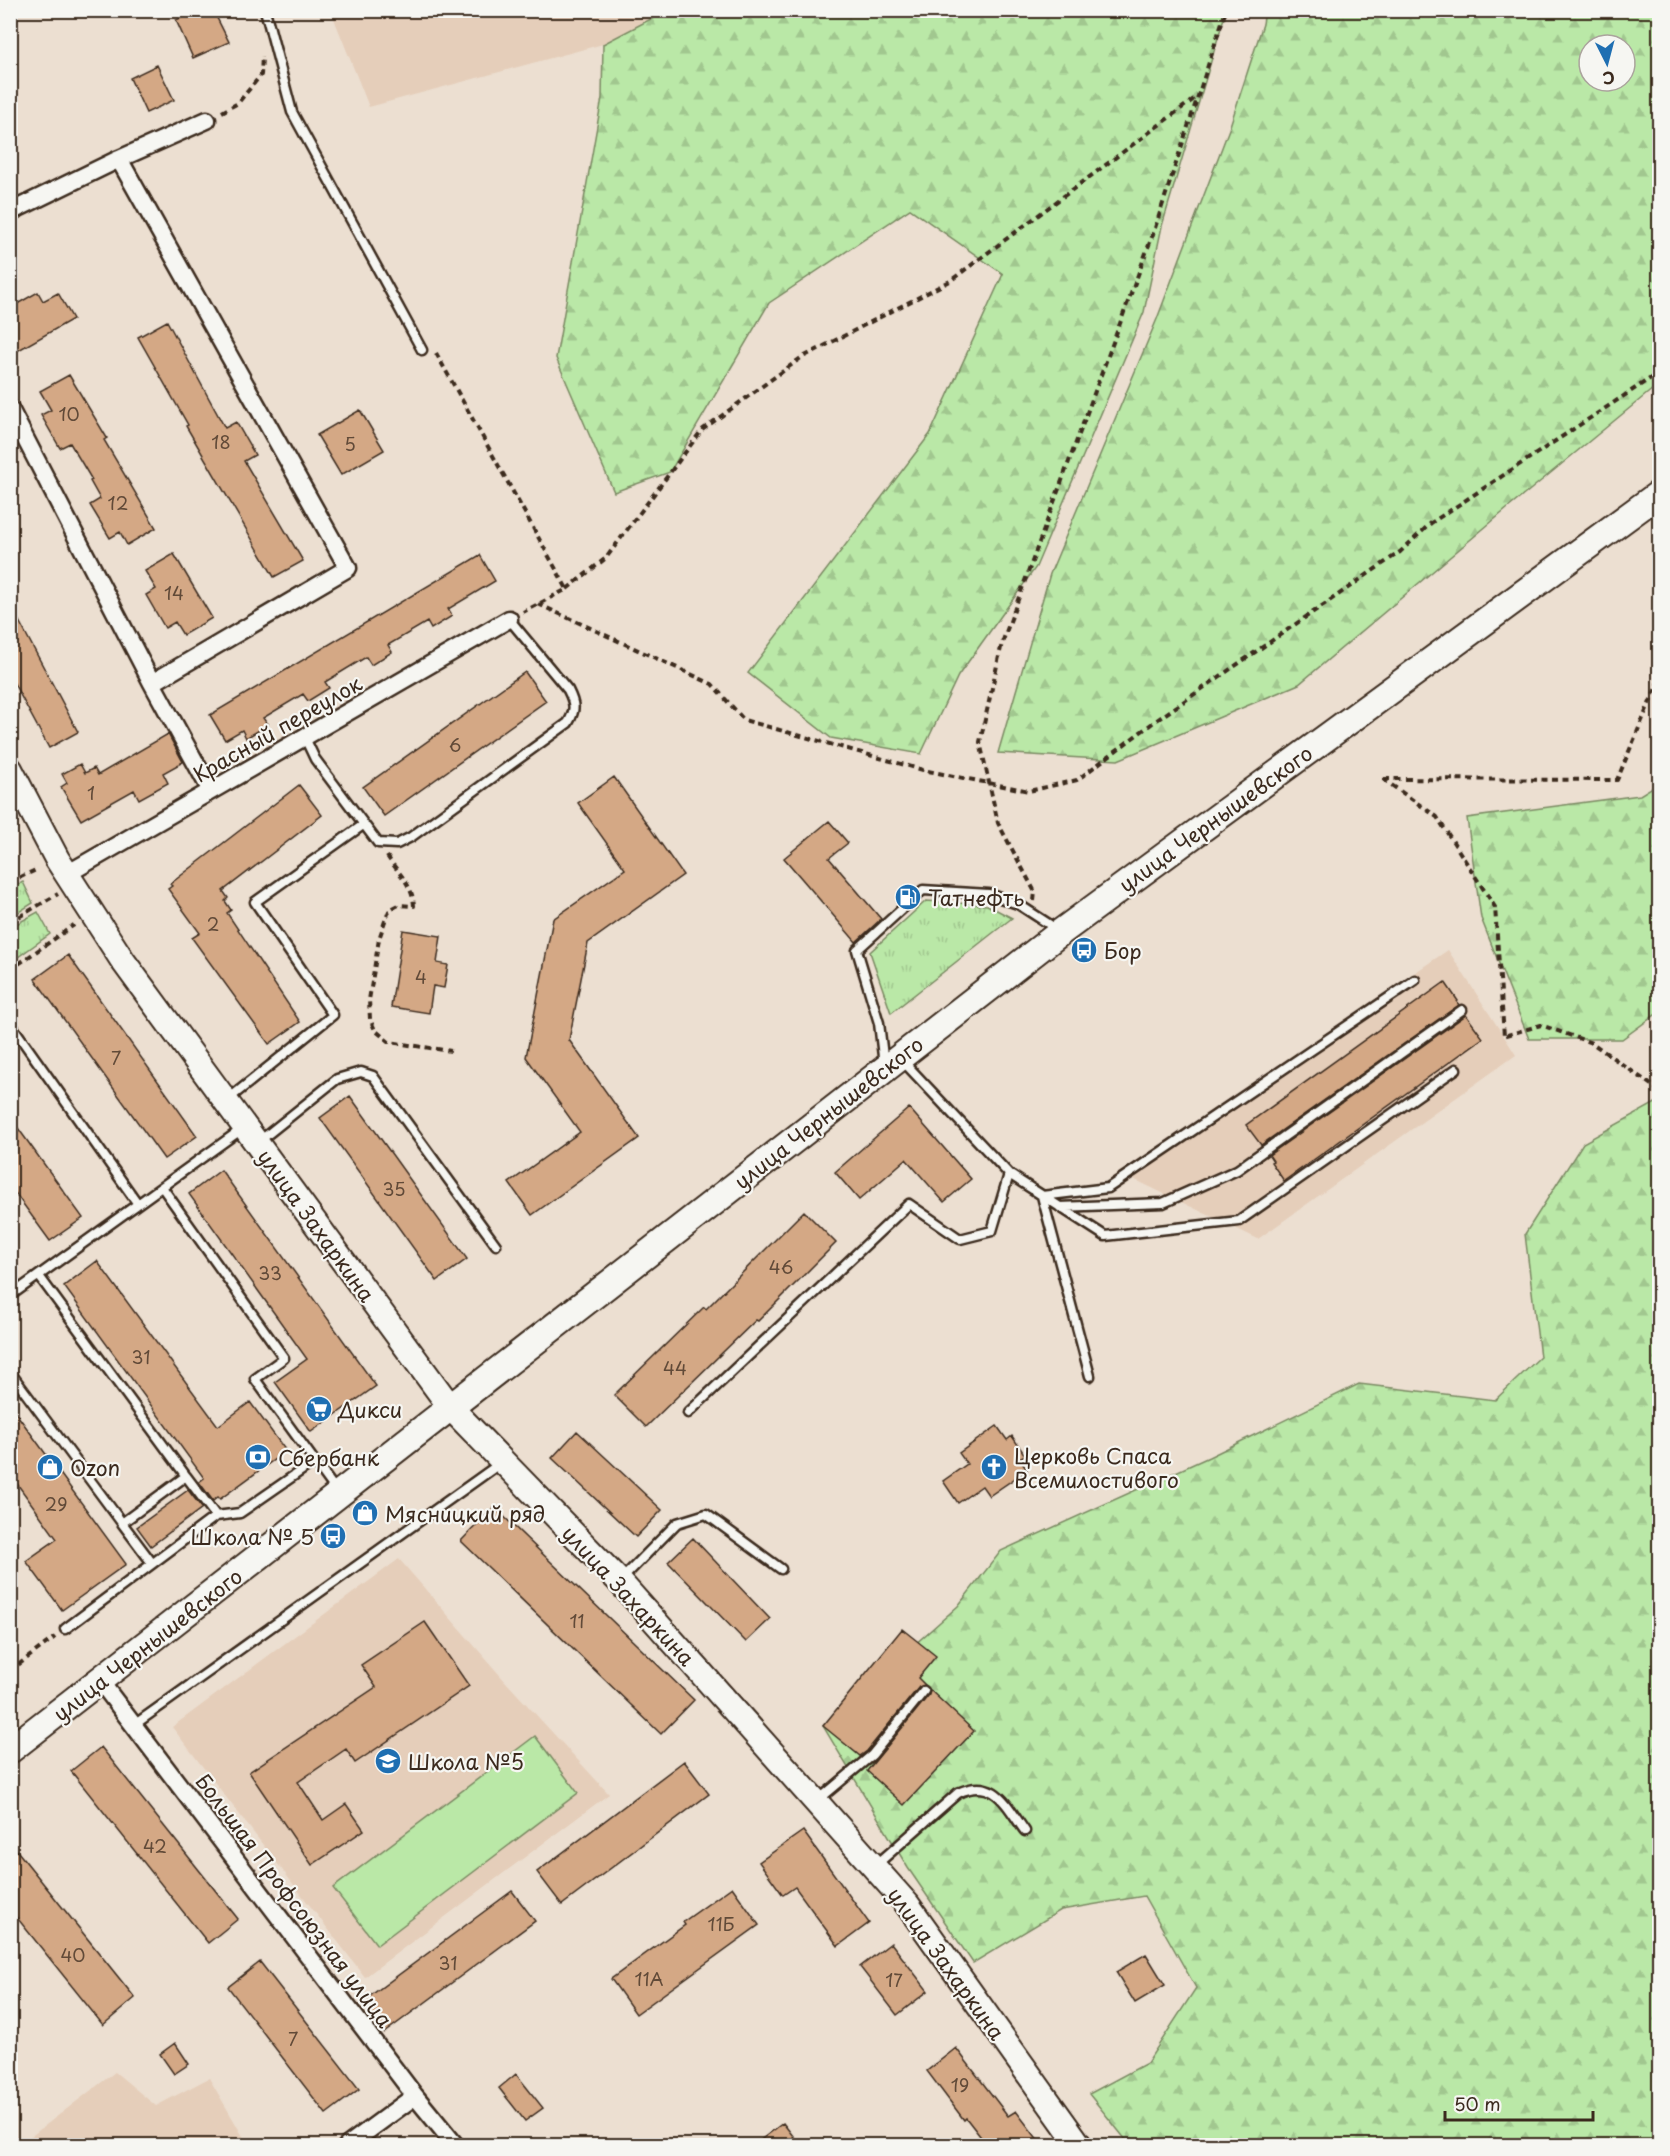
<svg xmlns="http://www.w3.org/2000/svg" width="1670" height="2156" font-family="'Playpen Sans',sans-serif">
<defs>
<pattern id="grass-tufts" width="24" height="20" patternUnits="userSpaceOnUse" patternTransform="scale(1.5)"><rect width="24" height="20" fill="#bae8a7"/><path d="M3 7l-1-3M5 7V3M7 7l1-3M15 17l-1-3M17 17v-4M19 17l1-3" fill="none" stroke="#a1c78f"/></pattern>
<pattern id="forest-firs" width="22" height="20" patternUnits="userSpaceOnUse" patternTransform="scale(1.5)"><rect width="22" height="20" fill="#bae8a7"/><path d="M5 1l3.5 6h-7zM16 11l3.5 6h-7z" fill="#a1c78f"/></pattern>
</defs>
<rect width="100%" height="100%" fill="#ecdfd1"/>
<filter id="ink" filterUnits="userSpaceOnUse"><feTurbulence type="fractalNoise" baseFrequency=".0167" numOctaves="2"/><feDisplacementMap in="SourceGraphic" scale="12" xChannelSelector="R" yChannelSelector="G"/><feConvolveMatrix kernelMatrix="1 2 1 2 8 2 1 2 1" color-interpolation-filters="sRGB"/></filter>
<g filter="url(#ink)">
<path fill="#e5ceba" d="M331,11H668L603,44L369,107Z
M1448,950L1516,1055L1258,1239L1121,1173Z
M399,1559L505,1681L609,1794L365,1977L172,1727Z
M115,2072L156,2106L209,2078L248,2145H22L21,2144Z"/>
<path fill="url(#grass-tufts)" stroke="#7a8962" stroke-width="1.5" d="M23,882L33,903L11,917V888Z
M926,901L987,905L1012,918L891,1013L870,952Z
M38,912L50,934L11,962V927Z"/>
<path fill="url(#forest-firs)" stroke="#7a8962" stroke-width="1.5" fill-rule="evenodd" d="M668,10L1226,11L1162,226L1144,312L1036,567L958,676L921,754L831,738L748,673L930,434L1003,274L910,209L769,303L670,472L614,492L556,358L602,98L603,44Z
M1265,10L1659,11V384L1508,508L1299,684L1118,760L998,753L1050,574L1157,319L1229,129L1263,24ZM1589,45H1625V81H1589Z
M1659,783V1012L1622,1039H1529L1481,918L1467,818L1640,795Z
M1659,1101V2145H1130L1089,2094L1147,2063L1196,1988L1144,1896L1061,1910L973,1963L908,1868L823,1726L958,1606L1001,1551L1209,1457L1359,1384L1495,1400L1540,1357L1525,1234L1583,1143Z"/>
<path fill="#bae8a7" stroke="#7a8962" stroke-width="1.5" d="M535,1736L578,1793L377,1945L333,1888Z"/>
<path fill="#d4a885" stroke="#3b2a1e" stroke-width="1.5" d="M198,10H213L229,42L193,58L176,20Z
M157,65L174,100L146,113L130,78Z
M38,292L43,301L58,293L73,319L10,355V308Z
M167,321L225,428L236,422L255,455L244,461L303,561L274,577L186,426L188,425L138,337Z
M69,375L107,438L104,440L156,528L127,545L120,532L110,538L90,505L100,499L90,481L92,480L70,443L60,448L41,415L51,410L40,391Z
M360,410L384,450L341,475L317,435Z
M174,554L212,618L183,635L175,622L165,628L146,595L156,589L145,571Z
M480,555L495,581L448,609L452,616L431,629L427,622L388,645L392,652L371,665L366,657L325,682L329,688L308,701L303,694L263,718L268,725L246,738L242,730L225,740L210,715Z
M10,604L78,732L49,748L10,676Z
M525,672L546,701L384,816L363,787Z
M168,734L183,762L163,773L168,783L139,799L134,790L81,820L61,787L67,783L62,774L80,764L85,773L94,768L98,775Z
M614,777L683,875L588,943L569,1040L639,1138L532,1215L509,1183L580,1132L526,1057L553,919L625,869L578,803Z
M299,785L322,815L223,891L228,898L225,901L231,910L227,913L300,1022L269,1044L192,938L200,933L168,889L172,886L170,884Z
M829,821L848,843L829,858L881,919L856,942L784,858Z
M403,930L441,936L437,963L448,965L444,988L433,986L429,1013L391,1007Z
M68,955L197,1136L164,1159L35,979Z
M1445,982L1458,1001L1457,1002L1459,1005L1261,1145L1246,1125Z
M1466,1015L1483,1038L1284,1181L1271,1162L1273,1161L1269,1155Z
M350,1096L467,1259L437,1281L320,1118Z
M909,1108L971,1179L944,1202L906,1159L859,1200L835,1172Z
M10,1117L83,1218L50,1241L10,1186Z
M221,1170L376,1386L311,1432L275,1382L307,1359L189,1194Z
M804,1211L836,1243L758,1321L756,1320L646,1427L614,1395L704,1307L706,1309Z
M97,1261L218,1426L250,1402L286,1451L220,1499L218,1497L213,1501L199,1482L204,1478L64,1286Z
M10,1405L126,1564L62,1610L26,1561L57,1539L10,1474Z
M997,1426L1007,1440L1012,1436L1025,1455L1019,1458L1027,1470L989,1496L982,1486L958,1503L943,1481L967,1464L959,1453Z
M577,1431L662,1510L636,1537L552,1458Z
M188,1490L202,1508L151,1546L137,1527Z
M494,1507L694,1700L661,1734L461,1541Z
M693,1538L770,1619L746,1642L668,1562Z
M425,1622L469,1686L355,1763L346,1749L298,1782L323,1820L346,1804L364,1830L312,1865L249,1772L376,1687L361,1665Z
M902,1629L936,1656L918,1678L925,1685L919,1687L867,1751L860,1756L823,1726Z
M930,1690L974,1731L904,1805L867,1771L929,1695Z
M101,1747L238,1919L208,1943L71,1771Z
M684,1761L709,1794L562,1905L537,1872Z
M803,1831L869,1923L838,1946L795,1887L783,1895L759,1862Z
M10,1842L135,1998L103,2025L10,1909Z
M732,1887L759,1925L636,2014L611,1979L685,1925L683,1922Z
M512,1891L535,1921L384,2033L362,2002Z
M891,1943L928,1991L897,2015L860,1967Z
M1146,1954L1165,1985L1135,2003L1116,1972Z
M260,1962L359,2089L326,2114L228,1987Z
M175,2043L189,2064L174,2074L160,2054Z
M956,2048L1008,2116L1016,2111L1042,2145H987L966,2118L964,2120L927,2071Z
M516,2074L543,2108L525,2121L499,2088Z
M783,2123L800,2145H754Z"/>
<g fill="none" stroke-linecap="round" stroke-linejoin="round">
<defs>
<path id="lane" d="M265,10L292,112L422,350
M305,738L315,759L378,843L397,844L411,837L568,723C576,710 575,704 568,690L509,619
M10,1023L138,1204
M901,1059L1009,1174L1105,1236L1239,1221L1456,1069
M884,1065L879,1023L857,950L923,890L989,894L1018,904L1058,930
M226,1101L333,1015L255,902L363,825
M257,1143L337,1079L361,1072L373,1076L496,1245
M162,1187L284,1358L255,1379L337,1492
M1060,1207L1163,1203L1237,1170L1462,1010
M10,1296L242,1129
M10,1372L122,1523L186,1476L39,1276
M1090,1376L1042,1196L1108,1188L1415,980
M688,1413L909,1204L960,1239L992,1231L1009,1174
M186,1476L216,1516
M122,1523L152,1563
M620,1581L677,1523L706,1514L781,1569
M65,1629L216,1516L240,1513L315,1461
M134,1725L502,1462
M816,1802L872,1755L924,1691
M876,1865L958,1793C995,1776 1006,1805 1025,1831"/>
<path id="street" d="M119,159L348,568L152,683
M10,212L119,159L207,120
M10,409L152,683L211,791
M67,874L509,619
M100,1681L415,2096L456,2146
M347,2146L415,2096"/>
<path id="secondary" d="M10,769L57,859L123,961L451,1408L620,1582L907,1904L1080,2146"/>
<path id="primary" d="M10,1750L1061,932L1660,493"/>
</defs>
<use href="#lane" stroke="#3b2a1e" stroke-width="13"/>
<use href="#street" stroke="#3b2a1e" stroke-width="21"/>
<use href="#secondary" stroke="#3b2a1e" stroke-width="28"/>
<use href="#primary" stroke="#3b2a1e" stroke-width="30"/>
<path stroke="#3b2a1e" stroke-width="4" stroke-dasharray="6 4.5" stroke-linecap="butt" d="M222,112L238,103L261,75L262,56
M436,353L567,589L523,612
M567,589L606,558L702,430L801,358L950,281L1198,96
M538,604L712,684L744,720L923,770L1029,791L1077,780L1154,722L1400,552L1431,523L1660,372
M1383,779L1437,817L1495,907L1504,1036L1541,1025L1592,1043L1660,1091
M1384,779L1617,780L1660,678
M387,856C398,873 413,885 414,906L399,905L393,908L389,911L385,921L379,939L369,1000L370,1019L375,1030L389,1042L451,1051
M10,882L38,869
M1034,901L1035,892L998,823L980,742L1002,643L1153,234L1226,10
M10,922L58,894
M10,970L74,925
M10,1671L55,1637"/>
<use href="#lane" stroke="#f6f6f2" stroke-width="8"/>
<use href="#street" stroke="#f6f6f2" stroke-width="16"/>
<use href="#secondary" stroke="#f6f6f2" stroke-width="24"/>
<use href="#primary" stroke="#f6f6f2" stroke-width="26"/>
</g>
</g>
<defs>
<symbol id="fuel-disc" viewBox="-11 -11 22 22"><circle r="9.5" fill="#1f6fb2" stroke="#f6f6f2"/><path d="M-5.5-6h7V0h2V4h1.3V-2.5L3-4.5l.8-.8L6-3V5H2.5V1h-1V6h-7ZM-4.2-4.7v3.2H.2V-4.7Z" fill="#fff"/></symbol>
<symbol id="bus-disc" viewBox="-11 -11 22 22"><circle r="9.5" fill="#1f6fb2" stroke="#f6f6f2"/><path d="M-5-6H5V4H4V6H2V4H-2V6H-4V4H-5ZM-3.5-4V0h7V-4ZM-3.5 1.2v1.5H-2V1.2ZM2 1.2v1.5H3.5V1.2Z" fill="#fff"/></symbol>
<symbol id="supermarket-disc" viewBox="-11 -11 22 22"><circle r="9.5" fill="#1f6fb2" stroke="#f6f6f2"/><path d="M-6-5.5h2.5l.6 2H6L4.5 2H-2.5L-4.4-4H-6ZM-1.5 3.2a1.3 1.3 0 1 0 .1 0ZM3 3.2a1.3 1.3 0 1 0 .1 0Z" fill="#fff"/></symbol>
<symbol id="bank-disc" viewBox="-11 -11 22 22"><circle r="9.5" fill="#1f6fb2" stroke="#f6f6f2"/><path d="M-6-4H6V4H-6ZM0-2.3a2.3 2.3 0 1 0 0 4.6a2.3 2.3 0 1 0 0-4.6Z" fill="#fff"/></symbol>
<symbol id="shop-disc" viewBox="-11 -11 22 22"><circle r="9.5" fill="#1f6fb2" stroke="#f6f6f2"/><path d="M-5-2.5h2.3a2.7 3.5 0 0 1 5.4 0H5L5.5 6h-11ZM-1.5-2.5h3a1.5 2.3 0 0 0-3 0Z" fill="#fff"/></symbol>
<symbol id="church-disc" viewBox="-11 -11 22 22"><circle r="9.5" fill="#1f6fb2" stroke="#f6f6f2"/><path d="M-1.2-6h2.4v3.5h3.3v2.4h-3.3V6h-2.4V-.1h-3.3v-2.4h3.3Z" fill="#fff"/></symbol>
<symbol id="school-disc" viewBox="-11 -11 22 22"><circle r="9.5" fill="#1f6fb2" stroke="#f6f6f2"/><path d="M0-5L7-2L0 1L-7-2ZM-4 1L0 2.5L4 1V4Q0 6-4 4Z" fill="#fff"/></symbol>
</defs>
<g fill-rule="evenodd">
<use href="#fuel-disc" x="893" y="882" width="30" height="30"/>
<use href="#bus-disc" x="1069" y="935" width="30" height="30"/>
<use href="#supermarket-disc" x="304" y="1394" width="30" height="30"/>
<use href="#bank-disc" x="243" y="1442" width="30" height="30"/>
<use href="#shop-disc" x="35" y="1452" width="30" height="30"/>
<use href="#church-disc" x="979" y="1452" width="30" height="30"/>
<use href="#shop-disc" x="350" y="1498" width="30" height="30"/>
<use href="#bus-disc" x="318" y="1521" width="30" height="30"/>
<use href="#school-disc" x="373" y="1746" width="30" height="30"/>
</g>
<g text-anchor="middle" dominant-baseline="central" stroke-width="4.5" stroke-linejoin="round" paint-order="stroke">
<g font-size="18" fill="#614a38">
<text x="69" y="413">10</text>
<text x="221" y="441">18</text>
<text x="350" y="443">5</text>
<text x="118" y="502">12</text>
<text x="174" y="592">14</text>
<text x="455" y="744">6</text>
<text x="91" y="792">1</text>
<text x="213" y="923">2</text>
<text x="421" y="976">4</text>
<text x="116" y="1057">7</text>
<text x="394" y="1188">35</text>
<text x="781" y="1266">46</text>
<text x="270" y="1272">33</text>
<text x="141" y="1356">31</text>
<text x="675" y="1367">44</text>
<text x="56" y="1503">29</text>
<text x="577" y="1620">11</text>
<text x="155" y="1845">42</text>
<text x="721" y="1923">11Б</text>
<text x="73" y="1954">40</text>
<text x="448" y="1962">31</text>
<text x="649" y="1978">11А</text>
<text x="894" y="1979">17</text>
<text x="293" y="2038">7</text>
<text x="960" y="2084">19</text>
</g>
<g font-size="21" fill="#3b2a1e" stroke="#f6f6f2">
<text transform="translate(277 728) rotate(-30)">Красный переулок</text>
<text transform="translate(1215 818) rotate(-36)">улица Чернышевского</text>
<text transform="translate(828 1112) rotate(-38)">улица Чернышевского</text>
<text transform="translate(317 1225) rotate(54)">улица Захаркина</text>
<text transform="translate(629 1595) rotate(47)">улица Захаркина</text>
<text transform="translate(147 1644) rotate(-38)">улица Чернышевского</text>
<text transform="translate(295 1900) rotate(53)">Большая Профсоюзная улица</text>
<text transform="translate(947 1963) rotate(54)">улица Захаркина</text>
</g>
<g font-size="21" fill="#3b2a1e" stroke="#f6f6f2" text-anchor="start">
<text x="928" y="897">Татнефть</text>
<text x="1104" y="950">Бор</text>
<text x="338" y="1409">Дикси</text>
<text x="1014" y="1455">Церковь Спаса<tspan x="1014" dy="24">Всемилостивого</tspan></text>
<text x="278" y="1457">Сбербанк</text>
<text x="70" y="1467">Ozon</text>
<text x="385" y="1513">Мясницкий ряд</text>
<text x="314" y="1536" text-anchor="end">Школа № 5</text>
<text x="408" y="1761">Школа №5</text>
</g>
</g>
<rect width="1670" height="2156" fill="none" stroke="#f6f6f2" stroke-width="36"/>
<rect x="18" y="18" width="1634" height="2120" fill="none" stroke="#3b2a1e" stroke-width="2" filter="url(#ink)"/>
<g transform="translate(1607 63) rotate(174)"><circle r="28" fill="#f6f6f2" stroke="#aba49d" stroke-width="1.5"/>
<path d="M0-4.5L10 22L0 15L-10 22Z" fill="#1f6fb2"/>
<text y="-9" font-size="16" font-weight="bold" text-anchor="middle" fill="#3b2a1e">С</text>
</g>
<path d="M1445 2111v9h148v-9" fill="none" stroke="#3b2a1e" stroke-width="3"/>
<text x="1454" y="2111" font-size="18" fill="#3b2a1e" stroke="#f6f6f2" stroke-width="4.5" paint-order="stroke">50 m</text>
</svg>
